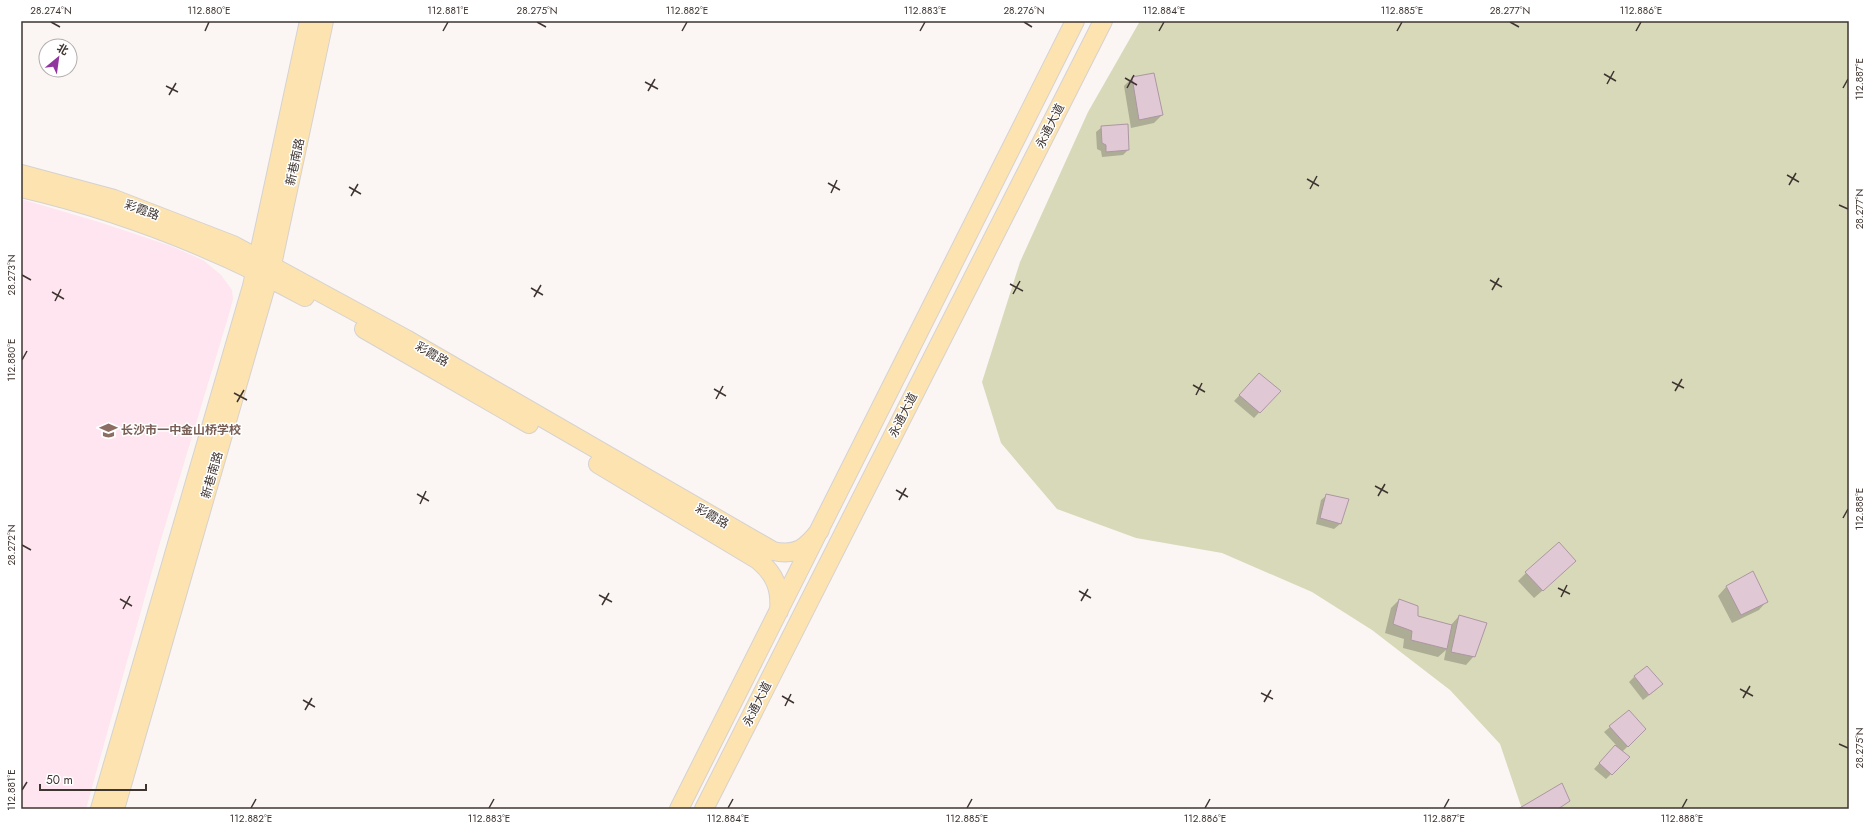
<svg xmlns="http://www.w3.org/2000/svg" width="1870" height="830" font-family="Jost,'Noto Sans SC',sans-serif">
<rect width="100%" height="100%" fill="#fbf6f4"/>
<path fill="#fee5f0" d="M21,199L102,223L171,246L203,260L221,275L232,290L233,299L229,314L159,546L86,809H21Z"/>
<path fill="#d7d9b9" d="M1140,21H1849V809H1522L1500,744L1450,690L1372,630L1312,592L1222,553L1136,538L1057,509L1001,443L982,382L1020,262L1088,112Z"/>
<path fill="#0003" d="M1153,74L1162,115L1154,123L1131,128L1124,86L1132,78Z
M1102,127L1128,150L1123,155L1102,157L1101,151L1097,149L1096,132Z
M1254,380L1279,391L1254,418L1234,401Z
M1327,495L1348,500L1340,524L1334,529L1316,524L1321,500Z
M1566,570L1534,598L1518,581L1526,573Z
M1753,572L1767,601L1759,610L1732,623L1718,596L1726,587Z
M1399,600L1417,617L1451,625L1459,616L1474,656L1466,665L1444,660L1446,650L1438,657L1403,648L1404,639L1385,633L1391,608Z
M1634,677L1657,689L1643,700L1629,682Z
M1629,711L1645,729L1622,752L1628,757L1606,779L1594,769L1616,745L1604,732Z"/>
<path fill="#e0c8d5" stroke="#ad96a3" d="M1154,73L1163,115L1139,120L1132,77Z
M1128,124L1129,150L1106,152V145L1102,143L1101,126Z
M1259,373L1281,391L1260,413L1239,395Z
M1326,494L1349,499L1341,524L1320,518Z
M1559,542L1576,561L1543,591L1525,572Z
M1753,571L1768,602L1741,615L1726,586Z
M1399,599L1418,606V616L1452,625L1447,649L1411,640L1412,631L1393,624Z
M1459,615L1487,623L1475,657L1451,652Z
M1647,666L1663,684L1649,695L1634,676Z
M1629,710L1646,729L1628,747L1609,726Z
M1615,745L1630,757L1612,775L1599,763Z
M1562,783L1570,801L1558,809H1518Z"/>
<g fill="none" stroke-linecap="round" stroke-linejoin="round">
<defs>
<path id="major" d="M21,174L114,199L233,245L406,339L773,551C797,556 806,548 820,530
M21,188C121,211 215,248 305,297
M364,329L529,424
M598,464L758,560C775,574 781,589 779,611
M100,809L252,286L309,21
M115,809L272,265L324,21
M679,809L1075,21
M704,809L1103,21"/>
</defs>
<use href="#major" stroke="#d5d2d1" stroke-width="20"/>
<use href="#major" stroke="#fde3b0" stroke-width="18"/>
</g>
<path fill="none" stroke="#3e3430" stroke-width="1.5" d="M51,22L60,27M537,22L546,27M1024,22L1032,27M1510,22L1519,27M205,31L209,22M443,31L448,22M682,31L687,22M920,31L925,22M1159,31L1164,22M1397,31L1402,22M1636,31L1641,22M1604,74L1616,81M1125,78L1137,85M645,82L658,89M1607,84L1614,71M166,86L178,92M1127,88L1134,75M1843,88L1848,79M648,91L655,79M169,95L176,83M1787,175L1799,182M1307,179L1319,186M828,183L840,190M1789,185L1796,173M349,187L361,194M1310,189L1317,176M831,193L837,180M351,196L358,184M1839,205L1848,209M22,275L31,280M1490,280L1502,287M1010,284L1023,291M531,288L543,295M1492,290L1499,278M52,292L64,299M1013,294L1020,281M534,297L541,285M55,301L61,289M22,360L27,351M1672,382L1684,388M1193,385L1205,392M714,389L726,396M1675,391L1682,379M234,393L247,400M1196,395L1202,383M716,399L723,386M237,402L244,390M1375,486L1388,493M896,490L908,497M417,494L429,501M1378,496L1385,484M899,500L906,488M420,504L426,491M1843,518L1848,509M22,545L31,550M1558,588L1570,594M1079,591L1091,598M599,595L612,602M1561,597L1567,585M120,599L132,606M1081,601L1088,589M602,605L609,593M123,609L130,596M1740,689L1753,696M1261,693L1273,699M782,696L794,703M1743,698L1750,686M303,700L315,707M1264,702L1271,690M785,706L791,694M305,710L312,698M1839,744L1848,748M22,790L27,782M251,808L256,799M489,808L494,799M728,808L733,799M967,808L972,799M1205,808L1210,799M1444,808L1449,799M1682,808L1687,799"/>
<defs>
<symbol id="school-bare" viewBox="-9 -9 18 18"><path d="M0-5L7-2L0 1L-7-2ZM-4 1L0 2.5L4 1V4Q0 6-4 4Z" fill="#8d6e63" stroke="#fff" stroke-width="2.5" paint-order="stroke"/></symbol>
</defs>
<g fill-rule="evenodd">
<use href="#school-bare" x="96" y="418" width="25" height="25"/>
</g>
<g text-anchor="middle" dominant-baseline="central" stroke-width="3" stroke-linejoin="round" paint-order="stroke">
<g font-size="12" fill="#3e3430" stroke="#fff">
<text transform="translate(1050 126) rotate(-63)">永通大道</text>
<text transform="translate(295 162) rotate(-78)">新巷南路</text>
<text transform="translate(142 210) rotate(20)">彩霞路</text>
<text transform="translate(432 354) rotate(30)">彩霞路</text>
<text transform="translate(903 415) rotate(-63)">永通大道</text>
<text transform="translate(212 475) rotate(-74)">新巷南路</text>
<text transform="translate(712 516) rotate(30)">彩霞路</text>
<text transform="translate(757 704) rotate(-63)">永通大道</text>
</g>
<g font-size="12" font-weight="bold" fill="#785e54" stroke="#fff" text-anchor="start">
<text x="121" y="430">长沙市一中金山桥学校</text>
</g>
</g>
<rect width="1870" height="830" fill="none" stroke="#ffffff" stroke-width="44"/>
<g transform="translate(58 58) rotate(29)"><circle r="19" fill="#ffffff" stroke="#b2aeac"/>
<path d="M0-3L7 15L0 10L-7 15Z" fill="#9136a0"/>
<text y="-6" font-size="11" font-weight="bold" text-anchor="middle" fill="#3e3430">北</text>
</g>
<path d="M40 784v6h106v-6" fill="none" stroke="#3e3430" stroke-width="2"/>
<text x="46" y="784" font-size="12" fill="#3e3430" stroke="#ffffff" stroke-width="3" paint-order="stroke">50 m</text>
<rect x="22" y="22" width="1826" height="786" fill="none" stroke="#3e3430" stroke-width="1.5"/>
<g font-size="10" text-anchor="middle" fill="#3e3430">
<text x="51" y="14">28.274°N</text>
<text x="209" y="14">112.880°E</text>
<text x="448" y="14">112.881°E</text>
<text x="537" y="14">28.275°N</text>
<text x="687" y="14">112.882°E</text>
<text x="925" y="14">112.883°E</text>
<text x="1024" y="14">28.276°N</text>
<text x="1164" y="14">112.884°E</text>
<text x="1402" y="14">112.885°E</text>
<text x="1510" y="14">28.277°N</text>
<text x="1641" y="14">112.886°E</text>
<text transform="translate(1859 79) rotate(-90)" y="4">112.887°E</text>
<text transform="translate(1859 209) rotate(-90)" y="4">28.277°N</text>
<text transform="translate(11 275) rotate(-90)" y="4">28.273°N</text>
<text transform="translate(11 360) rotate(-90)" y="4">112.880°E</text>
<text transform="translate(1859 509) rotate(-90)" y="4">112.888°E</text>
<text transform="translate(11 545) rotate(-90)" y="4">28.272°N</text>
<text transform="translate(1859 748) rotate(-90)" y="4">28.275°N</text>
<text transform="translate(11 790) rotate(-90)" y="4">112.881°E</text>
<text x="251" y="822">112.882°E</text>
<text x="489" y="822">112.883°E</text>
<text x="728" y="822">112.884°E</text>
<text x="967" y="822">112.885°E</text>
<text x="1205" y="822">112.886°E</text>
<text x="1444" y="822">112.887°E</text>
<text x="1682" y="822">112.888°E</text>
</g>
</svg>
